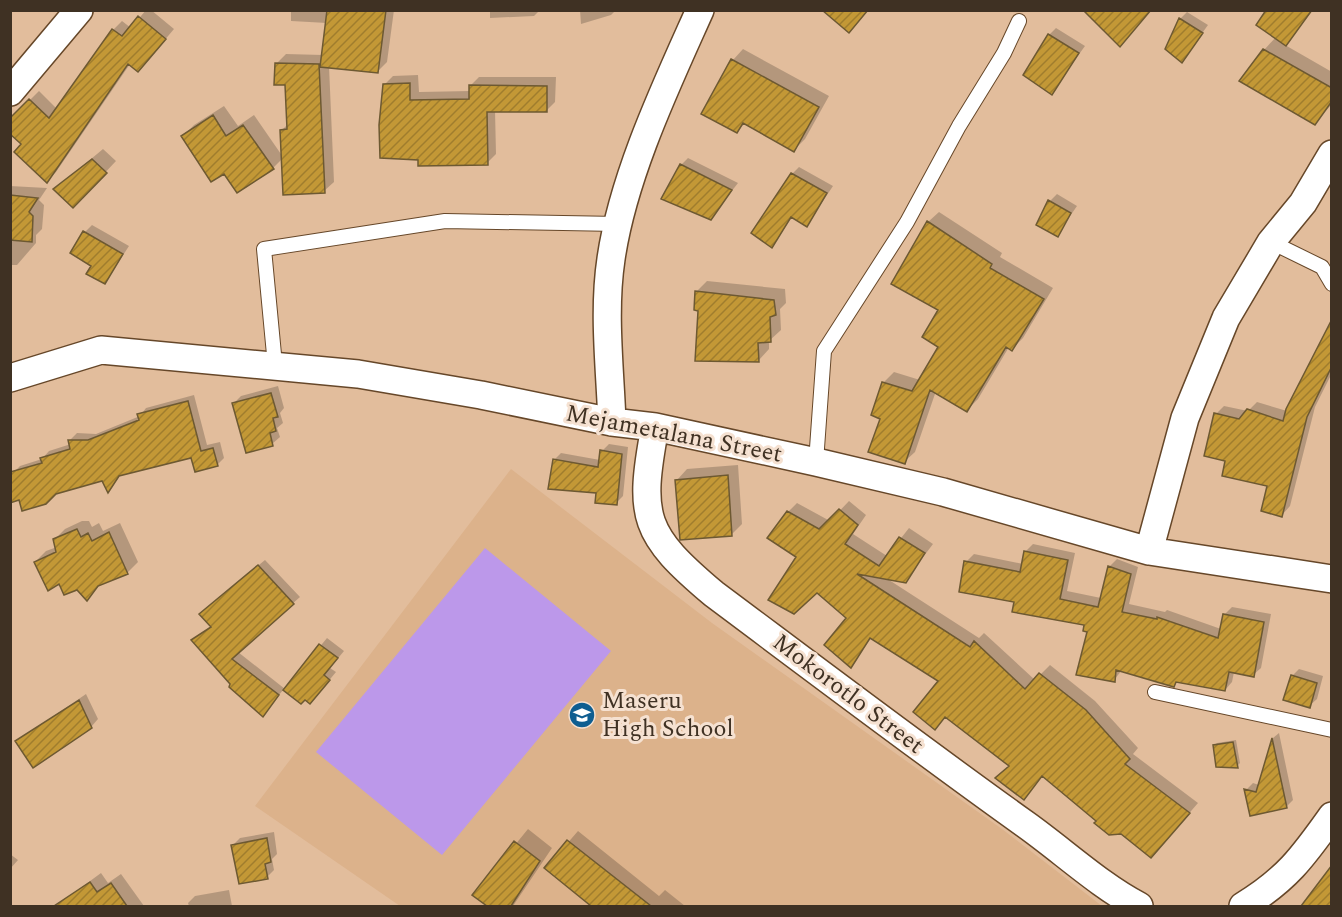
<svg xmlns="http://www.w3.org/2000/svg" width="1342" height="917" font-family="Spectral,serif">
<defs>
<pattern id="building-hatch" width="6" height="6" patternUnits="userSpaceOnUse" patternTransform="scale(1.5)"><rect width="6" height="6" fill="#c39836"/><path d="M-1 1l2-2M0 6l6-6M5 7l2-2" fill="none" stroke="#a07d2d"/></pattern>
</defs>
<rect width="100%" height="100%" fill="#e2bd9c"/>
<path fill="#dcb28b" d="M511,469L712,623L1002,829L1102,906H400L255,806Z"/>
<path fill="#bc98ea" d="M485,548L611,651L442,855L316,752Z"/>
<path fill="#0003" d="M146,10H151L174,29L147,61L130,64L56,172L47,181L10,120L39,91L57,109L113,30L122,21L131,28Z
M291,10H394L387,62L377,72L329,66L334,182L324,191L283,158L273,168L224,172L183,136L194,125L224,106L238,126L254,115L283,157L282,130L288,124L286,84L276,64L286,54L323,55L327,23L291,21Z
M490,10H540L534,16L490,18Z
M580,10H616L611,15L581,24Z
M1268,10H1313L1285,45L1332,72V104L1315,123L1264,50L1276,37Z
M1187,12L1208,25L1182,61L1180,19Z
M1056,28L1085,46L1051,93L1049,35Z
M743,49L829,96L805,139L794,150L745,123L737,132L733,60Z
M418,75L419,92L470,91V86L479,77H556L555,102L546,111L495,110L496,154L487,163L419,158L384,85L393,76Z
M103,149L116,161L84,195L55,189Z
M688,158L738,183L710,219L681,165Z
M799,167L833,186L807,225L793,216L772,246L792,174Z
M10,186L47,188L39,200L44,205L42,229L36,235V243L17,265H10Z
M1057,194L1077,206L1057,235L1050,201Z
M939,212L1002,253L1000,257L1053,288L1023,338L1012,349L1009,347L978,399L967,410L936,391L915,452L904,462L881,418L873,415L884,382L894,372L920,380L940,346V310L928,222Z
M92,225L129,246L105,283L93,265L85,232Z
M707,281L785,289L786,303L780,309L781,330L769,341V349L759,360L699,310L696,292Z
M1332,326V373L1315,407L1290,506L1282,515L1269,485L1227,460L1216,414L1224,406L1248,411L1257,402L1287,411Z
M278,386L284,408L280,413L283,423L277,428L280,437L272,444L234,403L241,396Z
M194,395L207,445L220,442L224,458L217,465L193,456L122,473L109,491L103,479L13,473L20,466L42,459L49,451L71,444L70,440L77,433L96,434L140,416L146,408Z
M609,444L628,447L623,496L616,503L554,460L561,453L600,460L602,451Z
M738,465L742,524L732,534L677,480L687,469Z
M849,501L866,515L853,534L887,556L909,528L933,544L905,581L886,578L979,638L984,633L1035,680L1050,665L1095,701L1138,748L1133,754L1198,803L1160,847L1099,820L1043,775L1024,798L1010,765L946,716L935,728L940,681L872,637L851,666L849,618L798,556L788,512L797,503L830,521Z
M82,521H89L92,527L99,523L103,531L120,523L138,562L127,573L102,583L87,599L77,588L59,582L35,562L46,551L57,547L54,540L65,529Z
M1033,544L1075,553L1067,591L1101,598L1109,567L1117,559L1138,567L1129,604L1165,612L1167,610L1221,629L1224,615L1232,607L1271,614L1261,668L1253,675L1234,672L1232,682L1225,690L1178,681L1174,685L1122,670L1114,680L1086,624L1016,601L966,562L974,554L1023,564L1025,552Z
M265,560L300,597L238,652L285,689L327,638L344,651L330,668L336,672L317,695L301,702L284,689L262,715L244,701L246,698L194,641L212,626L208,607Z
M1299,669L1323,676L1317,699L1309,706L1292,676Z
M86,694L98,719L91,727L17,741Z
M1279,733L1293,800L1286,807L1246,790L1253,783L1259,785L1273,738Z
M1236,740L1240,763L1237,766L1214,746L1217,743Z
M528,829L552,848L513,906H490L475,894Z
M578,831L659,896L665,890L685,906H594L546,868Z
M274,832L277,854L272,859L274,870L267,877L233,845L240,838Z
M10,854L18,860L10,869Z
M101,873L108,883L121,874L144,906H56Z
M229,890L232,906H189L188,903L195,896Z"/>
<path fill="url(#building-hatch)" stroke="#6d5932" stroke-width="1.5" d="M327,10H386L378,73L320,67Z
M822,10H868L849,33Z
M1083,10H1151L1120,47Z
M1266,10H1312L1286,46L1256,25Z
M138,16L166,39L138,72L128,64L47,183L14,152L21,144L10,134V118L29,99L49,118L112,29L122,36Z
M1179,18L1203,33L1182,63L1165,49Z
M1048,34L1079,53L1052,95L1023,75Z
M1263,49L1332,88V101L1315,125L1239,81Z
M731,59L819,107L794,152L743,123L737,133L701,114Z
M275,63L319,64L325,193L283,195L280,130L287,129L285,85H274Z
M410,83V100L469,99V85L547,86V112H487L488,165L418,166V160L380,158L379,125L383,84Z
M213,115L226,136L243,125L274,169L237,193L224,174L211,182L181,136Z
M92,159L107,173L73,208L53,189Z
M680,164L732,190L711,220L661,199Z
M791,173L827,193L807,227L791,217L772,248L751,233Z
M10,195L38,198L29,212L33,216L32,242L10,240Z
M1048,200L1071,213L1058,237L1036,225Z
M927,221L992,264L990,268L1044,299L1012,351L1006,347L967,412L930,390L905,464L868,452L880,419L871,415L882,382L912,391L938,347L922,337L938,310L891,284Z
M83,231L123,254L105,284L86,274L91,266L70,253Z
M695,291L774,300L776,315L770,317L771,342L758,343L759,362L695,361L698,311L694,310Z
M1332,319V366L1307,417L1282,517L1261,511L1267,486L1222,476L1225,461L1204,456L1214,413L1239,419L1247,409L1283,421L1286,409Z
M271,393L278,417L273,418L276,431L270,433L273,446L246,453L232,403Z
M188,401L201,451L213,448L218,466L195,472L191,458L119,476L108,493L102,481L56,494L46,504L22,511L19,500L10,503V472L42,463L40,458L70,449L68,440H88L139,420L137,414Z
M600,450L622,454L617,505L595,503L596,493L548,489L553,459L598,467Z
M728,475L732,536L680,540L675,480Z
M839,509L858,525L845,544L879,566L899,537L925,553L906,583L857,574L970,647L974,641L1025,689L1039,673L1086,710L1130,759L1125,764L1190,813L1151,858L1121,834L1109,835L1094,823L1096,821L1042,776L1024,800L995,778L1009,766L945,717L935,730L913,712L938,681L870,638L851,668L824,645L846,618L817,593L794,614L768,600L796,557L767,538L787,511L819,529Z
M77,529L81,537L88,533L92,541L109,532L128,574L98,586L87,601L77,590L64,595L59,584L48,591L34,562L56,552L53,539Z
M1024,551L1068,560L1060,599L1098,607L1108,566L1131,574L1122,612L1157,619V617L1218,638L1223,614L1264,622L1254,677L1229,672L1225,691L1176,682L1174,687L1116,670L1115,682L1076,675L1087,632L1083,631L1084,625L1012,612L1014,602L959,592L964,561L1020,572Z
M258,565L294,604L232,659L279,695L263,717L229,687L230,684L191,640L211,627L199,614Z
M319,644L338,658L324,675L330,680L310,704L305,700L301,704L283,690Z
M1291,675L1317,683L1310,708L1283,700Z
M79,700L92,728L33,768L15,741Z
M1272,738L1287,808L1250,816L1244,789L1256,792Z
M1233,742L1238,768L1216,767L1213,745Z
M267,838L271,862L265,864L268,879L239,884L231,845Z
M567,840L651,906H591L544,868Z
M514,841L540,861L511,906H487L472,895Z
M1332,865V906H1301Z
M90,882L97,892L111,883L127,906H54Z"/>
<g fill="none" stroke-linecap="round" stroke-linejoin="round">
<defs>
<path id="lane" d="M1271,242L1322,267L1332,284
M275,365L264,249L445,221L618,224
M816,462L824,351L907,222L959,126L1004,53L1019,21
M1155,692L1332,730"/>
<path id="street" d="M10,92L79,10
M10,378L101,350L358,374L481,395L612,422L655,427L816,462L943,492L1149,551L1332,579
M612,422C610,369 603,312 611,259C623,176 666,86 700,10
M655,427C638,518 643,534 714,594C817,671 920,749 1025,824C1063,851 1099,885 1139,906
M1149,551L1185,418L1226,318L1271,242L1303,203L1332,154
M1243,906C1286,880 1303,857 1332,816"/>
</defs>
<use href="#lane" stroke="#664729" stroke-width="16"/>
<use href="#street" stroke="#664729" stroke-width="30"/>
<use href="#lane" stroke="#fff" stroke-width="14"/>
<use href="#street" stroke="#fff" stroke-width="27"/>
</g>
<defs>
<symbol id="school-disc" viewBox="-11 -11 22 22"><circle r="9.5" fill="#0e5e91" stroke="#f5e1d1"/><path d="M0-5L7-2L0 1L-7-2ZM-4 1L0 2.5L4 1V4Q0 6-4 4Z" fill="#fff"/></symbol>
</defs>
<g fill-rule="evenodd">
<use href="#school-disc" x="567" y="700" width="30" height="30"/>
</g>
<g text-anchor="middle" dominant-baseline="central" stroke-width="6" stroke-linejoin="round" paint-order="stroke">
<g font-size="24" fill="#3f3123" stroke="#f5e1d1">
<text transform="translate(674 434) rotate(11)">Mejametalana Street</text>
<text transform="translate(848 694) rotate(37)">Mokorotlo Street</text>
</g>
<g font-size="24" fill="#3f3123" stroke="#f5e1d1" text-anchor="start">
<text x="602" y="701">Maseru<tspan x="602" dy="28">High School</tspan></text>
</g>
</g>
<rect width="1342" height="917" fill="none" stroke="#3f3123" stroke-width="24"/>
</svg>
